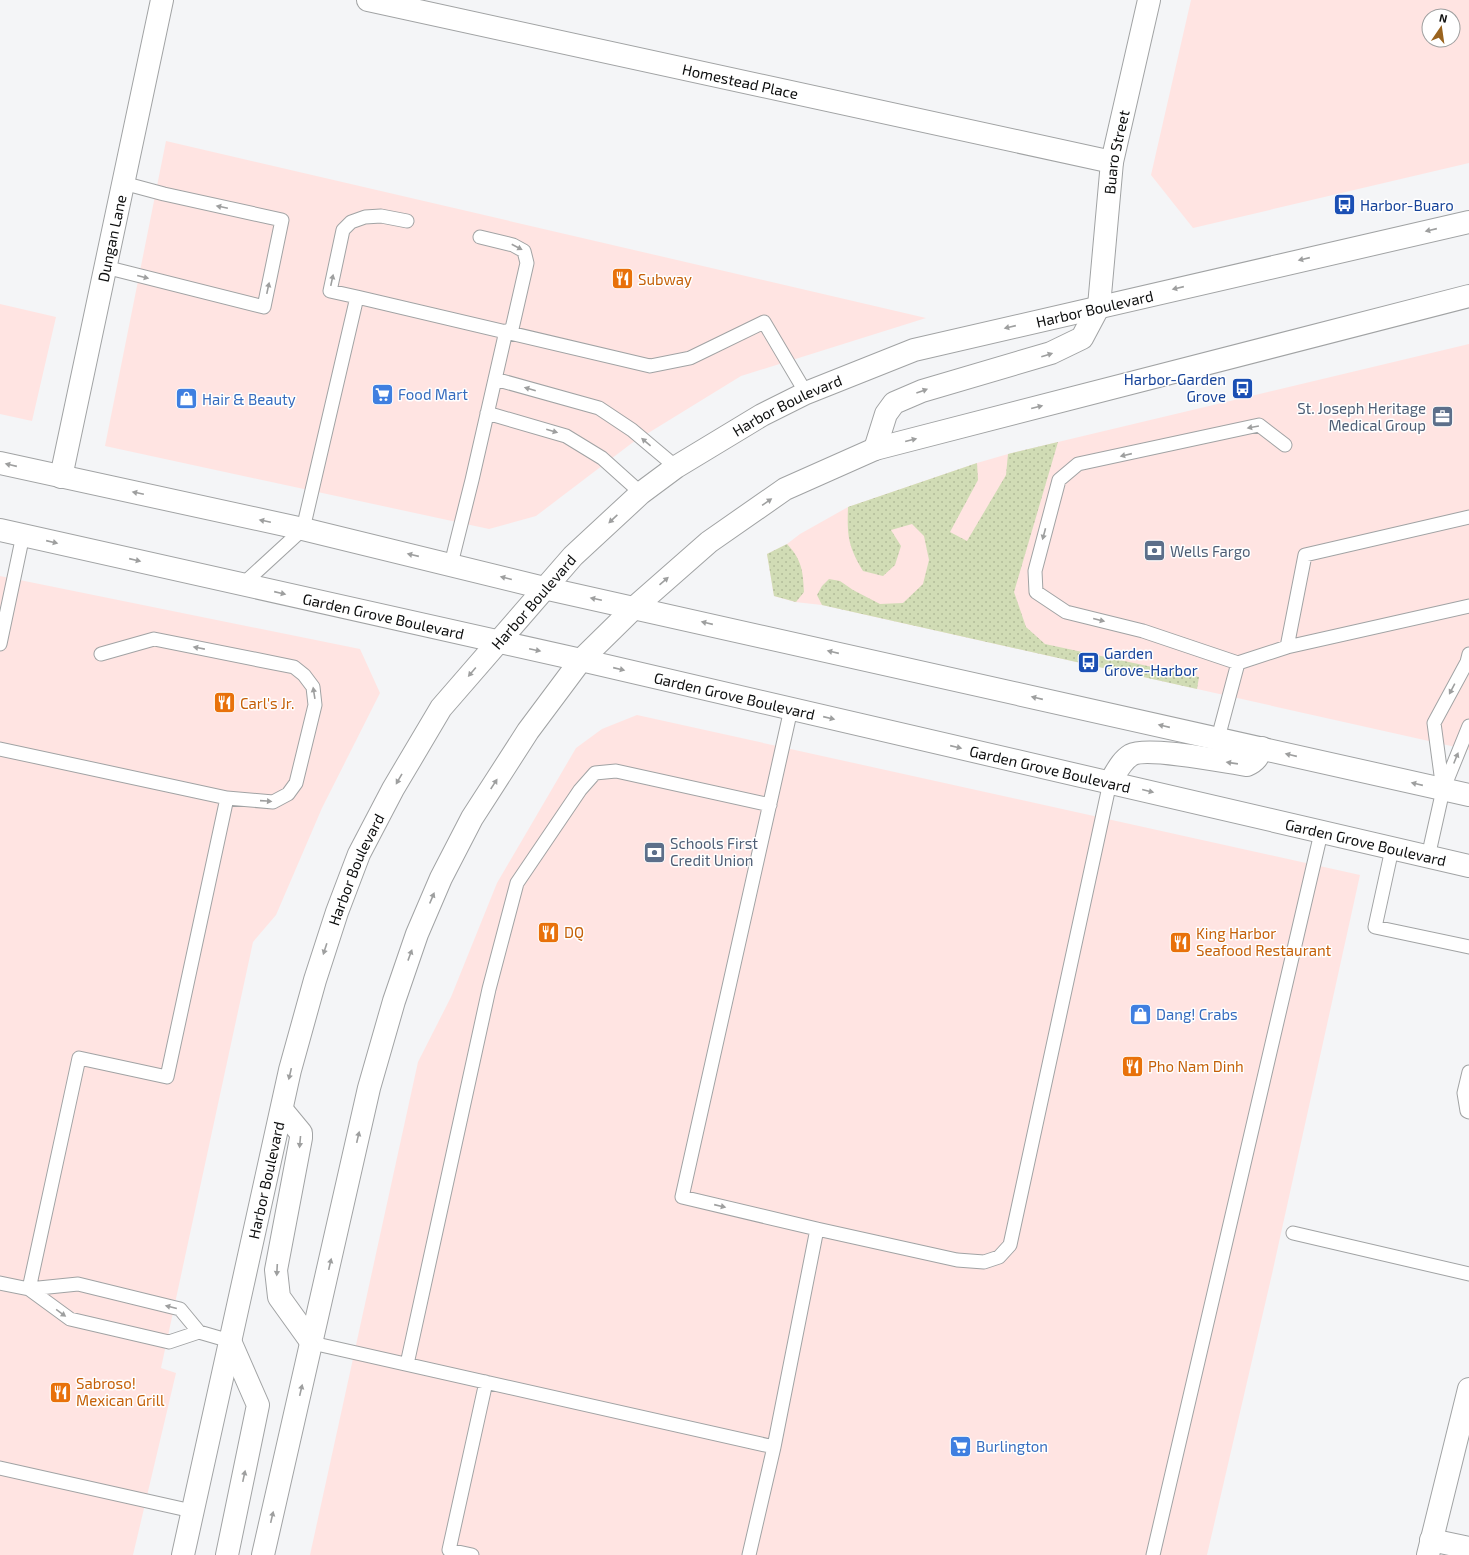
<svg xmlns="http://www.w3.org/2000/svg" width="1469" height="1555" font-family="'Exo 2',sans-serif">
<defs>
<pattern id="grass-dots" width="8" height="8" patternUnits="userSpaceOnUse"><rect width="8" height="8" fill="#d1dcb5"/><path d="M2 2h.1M6 6h.1" fill="none" stroke="#b2bc9a" stroke-width="1.8" stroke-linecap="round"/></pattern>
</defs>
<rect width="100%" height="100%" fill="#f4f5f7"/>
<path fill="#ffe4e2" fill-rule="evenodd" d="M1191,0H1469V163L1193,228L1151,175ZM1429,16H1453V40H1429Z
M166,141L926,318L741,376L632,443L536,516L489,529L105,446Z
M0,304L56,317L32,421L0,414Z
M1469,344V750L822,605L795,602L774,596L767,554L787,544L800,534L848,507L977,463L1008,454Z
M0,576L360,649L380,693L322,808L276,915L253,942L161,1368L176,1373L133,1555H0Z
M637,715L1360,875L1272,1274L1207,1555H310L418,1062L451,997L497,883L576,748L602,729Z"/>
<path fill="url(#grass-dots)" d="M1058,442L1014,592L1026,627L1045,644L1199,677L1197,689L822,605L817,595L822,586L829,579L840,581L853,590L880,604L903,603L923,584L929,560L924,536L912,524L891,530L901,546L895,565L883,576L863,571C848,546 847,536 848,507L977,463L978,480L950,532L967,541L1006,475L1008,454Z
M787,544C802,560 803,571 804,592L796,602L774,596L767,554Z"/>
<g fill="none" stroke-linecap="round" stroke-linejoin="round">
<defs>
<path id="lane" d="M480,237L513,245L524,251L527,263L511,333
M105,267L264,307L282,220L164,194L123,183
M357,297L330,291L343,230L351,222L365,217L381,216L407,221
M495,379L599,408L632,430L676,467
M487,413L566,436L602,458L641,493
M1469,517L1305,555L1287,647L1469,606
M451,564L472,480L506,331
M242,585L303,529L357,297L650,366L690,358L764,322L806,393
M0,644L23,535
M101,654L154,639L294,667L304,675L313,687L315,705L296,783L288,794L273,802L227,798
M1238,663L1143,631L1066,612L1036,592L1035,571L1059,480L1078,464L1259,425L1285,445
M791,709L682,1197L817,1229
M1218,738L1238,663L1287,647
M0,749L227,798L167,1077L79,1058L29,1289
M1443,790L1434,723L1467,662L1469,654
M1392,849L1375,927L1469,947
M1428,857L1443,790L1469,726
M1469,1072L1464,1093L1467,1111L1469,1112
M1293,1233L1469,1274
M0,1283L29,1289L78,1284L180,1309L199,1332
M29,1289L70,1319L169,1342L199,1332L230,1341
M312,1343L774,1447
M407,1364L489,989L517,883L580,790L595,773L616,771L770,805
M0,1468L192,1511
M472,1555L449,1550L486,1382
M749,1555L774,1447L817,1229L957,1260L984,1262L999,1257L1010,1245L1110,782
M1153,1555L1321,833"/>
<g id="street">
<path id="s1" d="M368,0L1112,162"/>
<path id="s2" d="M1099,306L1112,162L1149,0"/>
<path id="s3" d="M61,477L162,0"/>
<path d="M1431,1540L1469,1548"/>
<path d="M1428,1555L1469,1389"/>
</g>
<g id="primary">
<path d="M875,449L886,414L894,403L922,391L1051,353L1082,338L1099,306"/>
<path d="M0,463L303,529L544,588L1469,795"/>
<path id="s4" d="M0,530L581,660L1469,866"/>
<path d="M1110,782C1116,773 1121,761 1131,755C1147,746 1225,762 1247,765C1256,761 1258,757 1262,748"/>
<path d="M282,1110L301,1133V1138L276,1270L279,1297L312,1343"/>
<path id="s5" d="M183,1555L290,1070L315,980L337,912L359,854L393,789L441,708L573,556L641,493L676,467L762,415L806,393L914,350L1469,222"/>
<path d="M227,1555L258,1405L230,1341"/>
<path d="M263,1555L369,1088L394,1001L417,934L441,878L472,818L528,731L581,660L635,607L709,542L785,489L875,449L1469,296"/>
</g>
</defs>
<use href="#lane" stroke="#a1a3a4" stroke-width="15"/>
<use href="#street" stroke="#a1a3a4" stroke-width="24"/>
<use href="#primary" stroke="#a1a3a4" stroke-width="24"/>
<use href="#lane" stroke="#fff" stroke-width="13"/>
<use href="#street" stroke="#fff" stroke-width="22"/>
<use href="#primary" stroke="#fff" stroke-width="22"/>
</g>
<defs><path id="oneway-solid" d="M-6-.8H1V-3.2L6.5 0L1 3.2V.8H-6Z"/></defs>
<g fill="#9e9f9f">
<use href="#oneway-solid" transform="translate(222 207) rotate(-168)"/>
<use href="#oneway-solid" transform="translate(1431 230) rotate(167)"/>
<use href="#oneway-solid" transform="translate(517 247) rotate(28)"/>
<use href="#oneway-solid" transform="translate(1304 259) rotate(167)"/>
<use href="#oneway-solid" transform="translate(143 277) rotate(14)"/>
<use href="#oneway-solid" transform="translate(332 280) rotate(-78)"/>
<use href="#oneway-solid" transform="translate(268 288) rotate(-78)"/>
<use href="#oneway-solid" transform="translate(1178 288) rotate(167)"/>
<use href="#oneway-solid" transform="translate(1010 327) rotate(167)"/>
<use href="#oneway-solid" transform="translate(1047 355) rotate(-18)"/>
<use href="#oneway-solid" transform="translate(530 389) rotate(-164)"/>
<use href="#oneway-solid" transform="translate(922 391) rotate(-20)"/>
<use href="#oneway-solid" transform="translate(1037 407) rotate(-14)"/>
<use href="#oneway-solid" transform="translate(1253 427) rotate(170)"/>
<use href="#oneway-solid" transform="translate(552 431) rotate(16)"/>
<use href="#oneway-solid" transform="translate(911 440) rotate(-14)"/>
<use href="#oneway-solid" transform="translate(646 442) rotate(-140)"/>
<use href="#oneway-solid" transform="translate(1126 455) rotate(167)"/>
<use href="#oneway-solid" transform="translate(11 465) rotate(-167)"/>
<use href="#oneway-solid" transform="translate(138 493) rotate(-168)"/>
<use href="#oneway-solid" transform="translate(767 502) rotate(-35)"/>
<use href="#oneway-solid" transform="translate(613 519) rotate(137)"/>
<use href="#oneway-solid" transform="translate(265 521) rotate(-168)"/>
<use href="#oneway-solid" transform="translate(1044 534) rotate(105)"/>
<use href="#oneway-solid" transform="translate(52 542) rotate(13)"/>
<use href="#oneway-solid" transform="translate(413 555) rotate(-167)"/>
<use href="#oneway-solid" transform="translate(135 560) rotate(13)"/>
<use href="#oneway-solid" transform="translate(506 578) rotate(-166)"/>
<use href="#oneway-solid" transform="translate(664 581) rotate(-41)"/>
<use href="#oneway-solid" transform="translate(280 593) rotate(13)"/>
<use href="#oneway-solid" transform="translate(596 599) rotate(-168)"/>
<use href="#oneway-solid" transform="translate(1099 620) rotate(14)"/>
<use href="#oneway-solid" transform="translate(707 623) rotate(-167)"/>
<use href="#oneway-solid" transform="translate(199 648) rotate(-169)"/>
<use href="#oneway-solid" transform="translate(535 650) rotate(12)"/>
<use href="#oneway-solid" transform="translate(833 652) rotate(-167)"/>
<use href="#oneway-solid" transform="translate(619 669) rotate(13)"/>
<use href="#oneway-solid" transform="translate(472 672) rotate(130)"/>
<use href="#oneway-solid" transform="translate(1452 689) rotate(118)"/>
<use href="#oneway-solid" transform="translate(314 693) rotate(-99)"/>
<use href="#oneway-solid" transform="translate(1037 698) rotate(-167)"/>
<use href="#oneway-solid" transform="translate(829 718) rotate(13)"/>
<use href="#oneway-solid" transform="translate(1164 726) rotate(-167)"/>
<use href="#oneway-solid" transform="translate(956 747) rotate(13)"/>
<use href="#oneway-solid" transform="translate(1291 755) rotate(-167)"/>
<use href="#oneway-solid" transform="translate(1456 758) rotate(-68)"/>
<use href="#oneway-solid" transform="translate(1232 763) rotate(-172)"/>
<use href="#oneway-solid" transform="translate(399 779) rotate(120)"/>
<use href="#oneway-solid" transform="translate(494 784) rotate(-57)"/>
<use href="#oneway-solid" transform="translate(1417 784) rotate(-167)"/>
<use href="#oneway-solid" transform="translate(1148 791) rotate(14)"/>
<use href="#oneway-solid" transform="translate(266 801) rotate(4)"/>
<use href="#oneway-solid" transform="translate(432 898) rotate(-67)"/>
<use href="#oneway-solid" transform="translate(325 949) rotate(108)"/>
<use href="#oneway-solid" transform="translate(410 955) rotate(-70)"/>
<use href="#oneway-solid" transform="translate(290 1074) rotate(103)"/>
<use href="#oneway-solid" transform="translate(358 1137) rotate(-77)"/>
<use href="#oneway-solid" transform="translate(300 1142) rotate(95)"/>
<use href="#oneway-solid" transform="translate(720 1206) rotate(13)"/>
<use href="#oneway-solid" transform="translate(330 1264) rotate(-77)"/>
<use href="#oneway-solid" transform="translate(277 1270) rotate(93)"/>
<use href="#oneway-solid" transform="translate(171 1307) rotate(-166)"/>
<use href="#oneway-solid" transform="translate(61 1313) rotate(36)"/>
<use href="#oneway-solid" transform="translate(301 1390) rotate(-77)"/>
<use href="#oneway-solid" transform="translate(244 1476) rotate(-78)"/>
<use href="#oneway-solid" transform="translate(272 1517) rotate(-77)"/>
</g>
<defs>
<symbol id="bus-square" viewBox="-11 -11 22 22"><rect x="-9" y="-9" width="18" height="18" rx="4" fill="#1a4fb4" stroke="#fff"/><path d="M-5-6H5V4H4V6H2V4H-2V6H-4V4H-5ZM-3.5-4V0h7V-4ZM-3.5 1.2v1.5H-2V1.2ZM2 1.2v1.5H3.5V1.2Z" fill="#fff"/></symbol>
<symbol id="restaurant-square" viewBox="-11 -11 22 22"><rect x="-9" y="-9" width="18" height="18" rx="4" fill="#e8710a" stroke="#fff"/><path d="M-5-6h1v4h1v-4h1v4h1v-4h1v5L-1.5 .5V6h-2V.5L-5-1ZM5-6V6H3V1.5H1.5Q1.5-4 5-6Z" fill="#fff"/></symbol>
<symbol id="supermarket-square" viewBox="-11 -11 22 22"><rect x="-9" y="-9" width="18" height="18" rx="4" fill="#3f7fe0" stroke="#fff"/><path d="M-6-5.5h2.5l.6 2H6L4.5 2H-2.5L-4.4-4H-6ZM-1.5 3.2a1.3 1.3 0 1 0 .1 0ZM3 3.2a1.3 1.3 0 1 0 .1 0Z" fill="#fff"/></symbol>
<symbol id="shop-square" viewBox="-11 -11 22 22"><rect x="-9" y="-9" width="18" height="18" rx="4" fill="#3f7fe0" stroke="#fff"/><path d="M-5-2.5h2.3a2.7 3.5 0 0 1 5.4 0H5L5.5 6h-11ZM-1.5-2.5h3a1.5 2.3 0 0 0-3 0Z" fill="#fff"/></symbol>
<symbol id="office-square" viewBox="-11 -11 22 22"><rect x="-9" y="-9" width="18" height="18" rx="4" fill="#5c6f8a" stroke="#fff"/><path d="M-6-3h4V-5.5h4V-3h4V5H-6ZM-1-4.5V-3h2v-1.5ZM-6 0V1H6V0Z" fill="#fff"/></symbol>
<symbol id="bank-square" viewBox="-11 -11 22 22"><rect x="-9" y="-9" width="18" height="18" rx="4" fill="#5c6f8a" stroke="#fff"/><path d="M-6-4H6V4H-6ZM0-2.3a2.3 2.3 0 1 0 0 4.6a2.3 2.3 0 1 0 0-4.6Z" fill="#fff"/></symbol>
</defs>
<g fill-rule="evenodd">
<use href="#bus-square" x="1332" y="192" width="25" height="25"/>
<use href="#restaurant-square" x="610" y="266" width="25" height="25"/>
<use href="#bus-square" x="1230" y="376" width="25" height="25"/>
<use href="#supermarket-square" x="370" y="382" width="25" height="25"/>
<use href="#shop-square" x="174" y="386" width="25" height="25"/>
<use href="#office-square" x="1430" y="404" width="25" height="25"/>
<use href="#bank-square" x="1142" y="538" width="25" height="25"/>
<use href="#bus-square" x="1076" y="650" width="25" height="25"/>
<use href="#restaurant-square" x="212" y="690" width="25" height="25"/>
<use href="#bank-square" x="642" y="840" width="25" height="25"/>
<use href="#restaurant-square" x="536" y="920" width="25" height="25"/>
<use href="#restaurant-square" x="1168" y="930" width="25" height="25"/>
<use href="#shop-square" x="1128" y="1002" width="25" height="25"/>
<use href="#restaurant-square" x="1120" y="1054" width="25" height="25"/>
<use href="#restaurant-square" x="48" y="1380" width="25" height="25"/>
<use href="#supermarket-square" x="948" y="1434" width="25" height="25"/>
</g>
<g text-anchor="middle" dominant-baseline="central" stroke-width="3" stroke-linejoin="round" paint-order="stroke">
<g font-size="15" fill="#0d0e0e" stroke="#fff">
<text stroke="none"><textPath href="#s1" startOffset="381">Homestead Place</textPath></text>
<text stroke="none"><textPath href="#s2" startOffset="155">Buaro Street</textPath></text>
<text stroke="none"><textPath href="#s3" startOffset="244">Dungan Lane</textPath></text>
<text stroke="none"><textPath href="#s5" startOffset="1680">Harbor Boulevard</textPath></text>
<text stroke="none"><textPath href="#s5" startOffset="1356">Harbor Boulevard</textPath></text>
<text stroke="none"><textPath href="#s5" startOffset="1032">Harbor Boulevard</textPath></text>
<text stroke="none"><textPath href="#s4" startOffset="393">Garden Grove Boulevard</textPath></text>
<text stroke="none"><textPath href="#s4" startOffset="753">Garden Grove Boulevard</textPath></text>
<text stroke="none"><textPath href="#s4" startOffset="1077">Garden Grove Boulevard</textPath></text>
<text stroke="none"><textPath href="#s4" startOffset="1401">Garden Grove Boulevard</textPath></text>
<text stroke="none"><textPath href="#s5" startOffset="708">Harbor Boulevard</textPath></text>
<text stroke="none"><textPath href="#s5" startOffset="384">Harbor Boulevard</textPath></text>
</g>
<g font-size="15" fill="#164399" stroke="#fff" text-anchor="start">
<text x="1360" y="205">Harbor-Buaro</text>
<text x="1226" y="379" text-anchor="end">Harbor-Garden<tspan x="1226" dy="17">Grove</tspan></text>
<text x="1104" y="653">Garden<tspan x="1104" dy="17">Grove-Harbor</tspan></text>
</g>
<g font-size="15" fill="#c56008" stroke="#fff" text-anchor="start">
<text x="638" y="279">Subway</text>
<text x="240" y="703">Carl's Jr.</text>
<text x="564" y="932">DQ</text>
<text x="1196" y="933">King Harbor<tspan x="1196" dy="17">Seafood Restaurant</tspan></text>
<text x="1148" y="1066">Pho Nam Dinh</text>
<text x="76" y="1383">Sabroso!<tspan x="76" dy="17">Mexican Grill</tspan></text>
</g>
<g font-size="15" fill="#366cbe" stroke="#fff" text-anchor="start">
<text x="398" y="394">Food Mart</text>
<text x="202" y="399">Hair &amp; Beauty</text>
<text x="1156" y="1014">Dang! Crabs</text>
<text x="976" y="1446">Burlington</text>
</g>
<g font-size="15" fill="#4e5e75" stroke="#fff" text-anchor="start">
<text x="1426" y="408" text-anchor="end">St. Joseph Heritage<tspan x="1426" dy="17">Medical Group</tspan></text>
<text x="1170" y="551">Wells Fargo</text>
<text x="670" y="843">Schools First<tspan x="670" dy="17">Credit Union</tspan></text>
</g>
</g>
<g transform="translate(1441 28) rotate(13)"><circle r="19" fill="#ffffff" stroke="#9e9f9f"/>
<path d="M0-3L7 15L0 10L-7 15Z" fill="#9a631e"/>
<text y="-6" font-size="11" font-weight="bold" text-anchor="middle" fill="#0d0e0e">N</text>
</g>
</svg>
